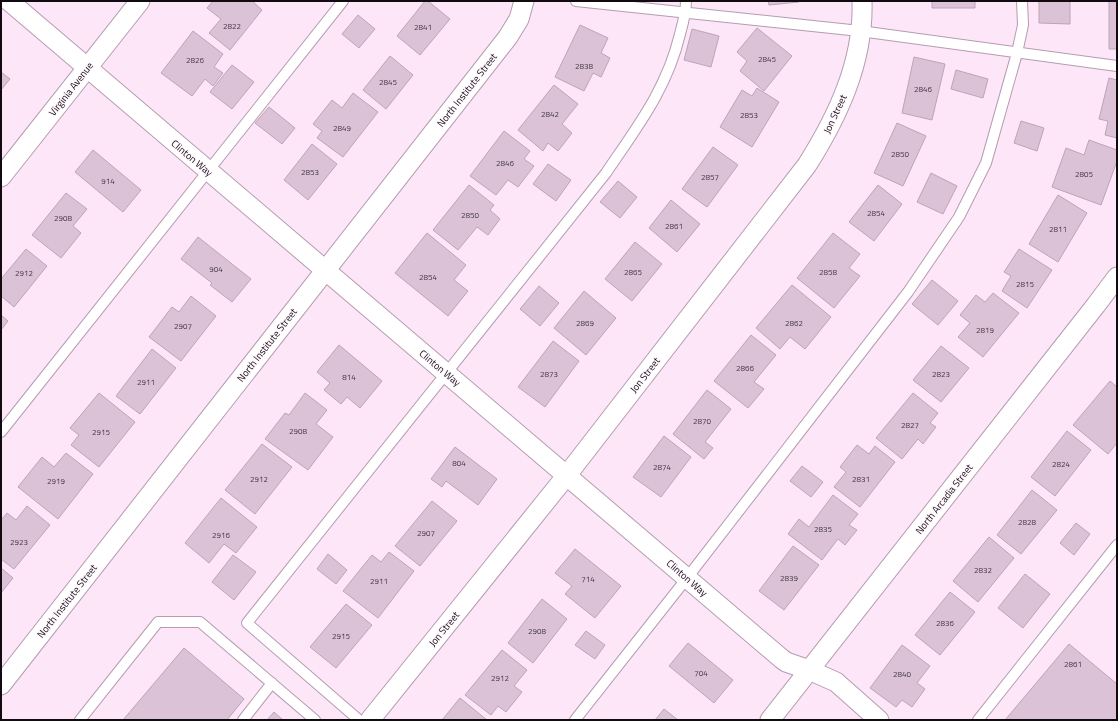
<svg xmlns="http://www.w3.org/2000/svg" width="1118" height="721" font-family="'Titillium Web',sans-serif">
<rect width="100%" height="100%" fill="#fce6f8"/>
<path fill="#dcc2d7" stroke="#bda4b9" d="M213,1H252L262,10L230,50L209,33L221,19L207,8Z
M425,1H428L450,19L420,55L397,36Z
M768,1H799V2L769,5Z
M932,1H975V8H932Z
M1039,1H1070V24L1039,23Z
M1109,1H1117V49H1109Z
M358,15L375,29L359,48L342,34Z
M580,25L608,38L601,53L610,58L601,77L593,73L584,91L555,77Z
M757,28L792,56L764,91L740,71L747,61L737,52Z
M692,29L719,36L711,67L684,60Z
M193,31L223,54L214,67L223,73L213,86L205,79L192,96L161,73Z
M390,56L413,75L386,109L363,90Z
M914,57L945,64L932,120L902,113Z
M232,65L254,82L232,109L210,92Z
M956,70L988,79L983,98L951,89Z
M1,72L10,79L1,90Z
M1109,78L1117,80V138L1105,135L1108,121L1099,119Z
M554,85L578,104L562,124L572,133L558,151L548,143L543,151L518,130Z
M757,88L779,102L752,147L720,127L742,90L752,96Z
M353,93L378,112L343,157L317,138L322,131L313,124L332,100L342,108Z
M269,107L295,128L282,144L255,123Z
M1021,121L1044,128L1037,151L1014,143Z
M897,123L926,136L903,186L874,173Z
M504,131L530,151L524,159L534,166L518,187L508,180L496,195L470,176Z
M1089,140L1117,150V161L1101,205L1052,187L1066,148L1084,155Z
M312,144L337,164L308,200L284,180Z
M713,147L738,165L707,207L682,189Z
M93,150L141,190L123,212L75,172Z
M548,164L571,180L556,201L533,184Z
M931,173L957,186L943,214L917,202Z
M618,181L637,197L620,218L600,202Z
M469,185L494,205L490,210L500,219L488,235L477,227L458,250L433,230Z
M878,185L902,204L874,241L849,222Z
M66,193L87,209L73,226L81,233L61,258L32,235Z
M1058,195L1087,213L1058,262L1029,244Z
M671,200L700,224L677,252L649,228Z
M427,233L466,265L454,280L468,291L448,316L395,273Z
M833,233L860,254L849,268L860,276L834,308L797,278Z
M198,237L251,279L232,302L210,285L212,283L181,259Z
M635,242L662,264L632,301L605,279Z
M26,249L47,266L14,307L1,296V279Z
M1019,249L1052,270L1027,308L1002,291L1011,276L1004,272Z
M932,280L958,301L938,325L912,304Z
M792,285L831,317L805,349L790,337L780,349L756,328Z
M539,286L559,303L540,326L520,309Z
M584,291L616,318L586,355L554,328Z
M993,293L1019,313L983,357L958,337L970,323L960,315L976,295L985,302Z
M191,296L216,316L181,361L149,337L172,307L179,312Z
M1,315L8,321L1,330Z
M751,335L776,355L754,382L764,389L748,408L714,381Z
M553,341L579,361L545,407L518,387Z
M339,345L382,381L360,408L347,397L341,404L324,390L330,383L317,372Z
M941,346L969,368L941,402L913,380Z
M152,349L176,368L140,414L116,396Z
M1110,381L1117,387V443L1108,454L1073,425Z
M707,390L731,409L705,442L713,448L704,459L673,434Z
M99,393L135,422L99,467L71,445L79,435L70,428Z
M305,393L327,410L316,424L333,437L308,470L265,439L285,413L289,415Z
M913,393L938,413L930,423L936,427L923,444L918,439L902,459L876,438Z
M1067,431L1091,450L1055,496L1031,477Z
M664,436L691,457L661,497L633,477Z
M262,444L292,467L255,514L225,490Z
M857,445L869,454L875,446L895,462L860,507L834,487L846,472L840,467Z
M455,447L497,479L478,505L446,481L442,487L431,479Z
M66,453L93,474L58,519L18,487L42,457L54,467Z
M802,466L823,482L811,497L790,481Z
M1032,490L1057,510L1021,554L997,535Z
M833,495L858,514L849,525L857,530L845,545L838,539L822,560L788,534L799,519L809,527Z
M221,498L257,527L236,553L224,544L209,563L185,543Z
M432,501L457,521L420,566L395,546Z
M27,506L50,525L14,569L1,559V520L7,513L16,520Z
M1076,523L1090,534L1074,555L1060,543Z
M989,537L1014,558L978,602L953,581Z
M793,546L819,565L784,610L759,591Z
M575,549L621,586L595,618L565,594L572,586L555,573Z
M389,552L414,571L378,618L343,591L372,555L381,562Z
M328,554L347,570L336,584L317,569Z
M233,555L256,572L234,600L212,582Z
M1,568L13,578L1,593Z
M1025,574L1050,594L1023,628L998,608Z
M950,592L975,612L940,655L915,635Z
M542,599L567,619L533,663L508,643Z
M346,604L372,625L336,668L310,647Z
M586,631L605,645L595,659L575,645Z
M688,643L733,680L714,703L669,666Z
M1069,644L1117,684V720H1005Z
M902,645L930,666L917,683L925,689L912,707L902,700L896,707L870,688Z
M184,648L244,699L227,720H123Z
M502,650L527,670L514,686L522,692L506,712L498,706L491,715L465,695Z
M460,698L487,720H442Z
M664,709L678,720H655Z
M274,712L283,720H267Z"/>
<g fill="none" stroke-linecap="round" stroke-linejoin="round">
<defs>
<path id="service" d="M576,1L860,31L1117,66
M1,432L343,1
M80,720L158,622H200L315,720
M243,720L272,683
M359,720L247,623L606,173C637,127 667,89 680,34C683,23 686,13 686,1
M575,720L687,578L908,292L959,217L986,163L1017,53L1023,25L1022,1
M978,720L1117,545"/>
<path id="minor" d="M9,1L782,659L786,662L809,670L836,682L879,720
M1,177L140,1
M1,685L508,37L519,19L524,1
M370,720L567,475L807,165C838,116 864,61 862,1
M770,720L1096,305L1117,277"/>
</defs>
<use href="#service" stroke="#b59cb1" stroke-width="12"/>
<use href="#minor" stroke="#b59cb1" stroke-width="21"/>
<use href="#service" stroke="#fff" stroke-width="10"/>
<use href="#minor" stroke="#fff" stroke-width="19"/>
</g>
<g text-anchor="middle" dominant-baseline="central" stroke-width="3" stroke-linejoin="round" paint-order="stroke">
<g font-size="8" fill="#443842">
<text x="232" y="26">2822</text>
<text x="423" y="27">2841</text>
<text x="767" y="59">2845</text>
<text x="195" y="60">2826</text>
<text x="584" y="66">2838</text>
<text x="388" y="82">2845</text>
<text x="923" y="89">2846</text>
<text x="550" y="114">2842</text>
<text x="749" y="115">2853</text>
<text x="342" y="128">2849</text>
<text x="900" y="154">2850</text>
<text x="505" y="163">2846</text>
<text x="310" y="172">2853</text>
<text x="1084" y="174">2805</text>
<text x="710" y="177">2857</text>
<text x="108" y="181">914</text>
<text x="876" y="213">2854</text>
<text x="470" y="215">2850</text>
<text x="63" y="218">2908</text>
<text x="674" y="226">2861</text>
<text x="1058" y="229">2811</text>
<text x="216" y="269">904</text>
<text x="633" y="272">2865</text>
<text x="828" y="272">2858</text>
<text x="24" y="273">2912</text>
<text x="428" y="277">2854</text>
<text x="1025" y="284">2815</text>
<text x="585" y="323">2869</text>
<text x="794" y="323">2862</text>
<text x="183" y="326">2907</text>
<text x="985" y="330">2819</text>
<text x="745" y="368">2866</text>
<text x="549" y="374">2873</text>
<text x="941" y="374">2823</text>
<text x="349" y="377">814</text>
<text x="146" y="382">2911</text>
<text x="702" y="421">2870</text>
<text x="910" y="425">2827</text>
<text x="298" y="431">2908</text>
<text x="101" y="432">2915</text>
<text x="459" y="463">804</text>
<text x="1061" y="464">2824</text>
<text x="662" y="467">2874</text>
<text x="259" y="479">2912</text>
<text x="861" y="479">2831</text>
<text x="56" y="481">2919</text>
<text x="1027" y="522">2828</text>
<text x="823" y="529">2835</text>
<text x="426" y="533">2907</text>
<text x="221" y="535">2916</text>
<text x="19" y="542">2923</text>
<text x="983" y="570">2832</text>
<text x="789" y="578">2839</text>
<text x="588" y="579">714</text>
<text x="379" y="581">2911</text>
<text x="945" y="623">2836</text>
<text x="537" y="631">2908</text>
<text x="341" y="636">2915</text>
<text x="1073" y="664">2861</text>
<text x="701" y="673">704</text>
<text x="902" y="674">2840</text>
<text x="500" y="678">2912</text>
</g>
<g font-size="10" fill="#120a11" stroke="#fff9fe">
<text transform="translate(71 89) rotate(-52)">Virginia Avenue</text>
<text transform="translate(467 90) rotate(-52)">North Institute Street</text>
<text transform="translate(835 114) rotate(-65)">Jon Street</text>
<text transform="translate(192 158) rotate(40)">Clinton Way</text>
<text transform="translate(267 345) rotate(-52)">North Institute Street</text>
<text transform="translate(440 368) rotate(40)">Clinton Way</text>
<text transform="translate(645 375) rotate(-52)">Jon Street</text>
<text transform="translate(944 499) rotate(-52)">North Arcadia Street</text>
<text transform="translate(687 578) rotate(41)">Clinton Way</text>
<text transform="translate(67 601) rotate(-52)">North Institute Street</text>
<text transform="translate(444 629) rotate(-51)">Jon Street</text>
</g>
</g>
<rect width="1118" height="721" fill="none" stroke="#120a11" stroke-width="4"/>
</svg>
